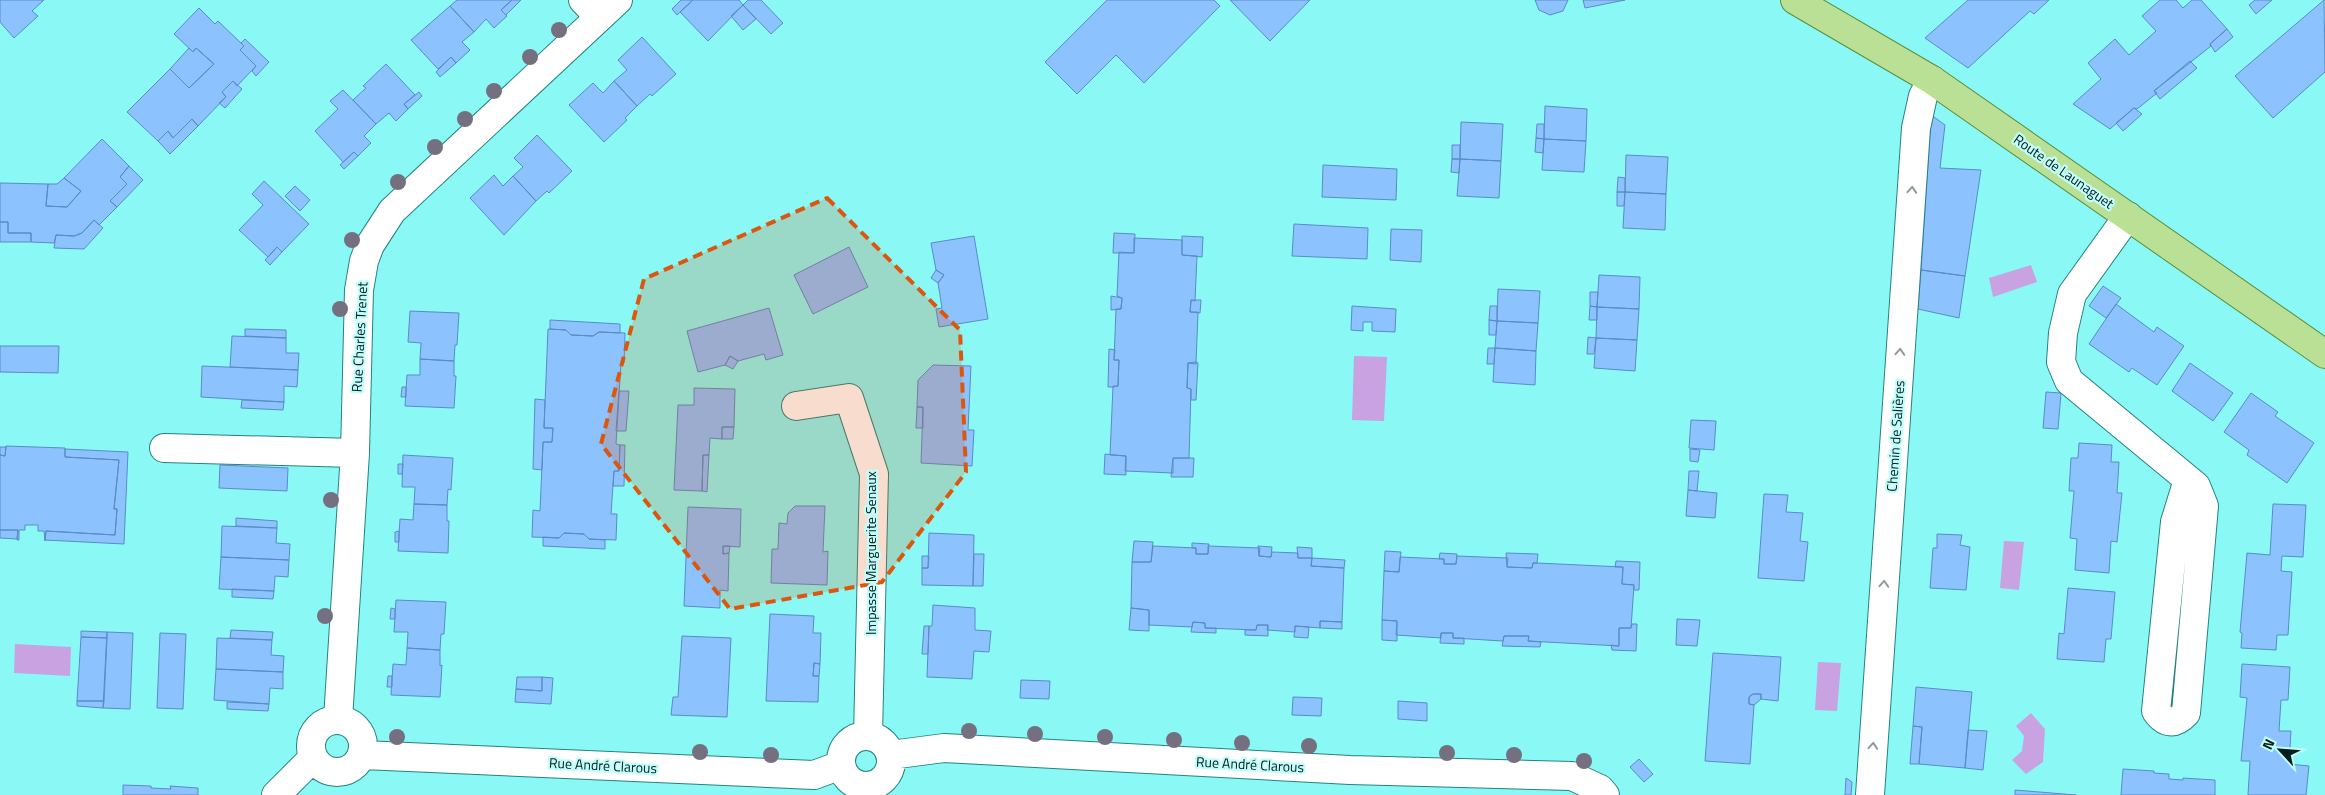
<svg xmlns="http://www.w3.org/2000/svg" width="2325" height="795" font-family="'Titillium Web',sans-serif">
<rect width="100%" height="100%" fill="#8af9f5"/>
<path fill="#c9a2e1" d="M2031,265L2037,282L1993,297L1989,278Z
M1354,356L1387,357L1384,421L1352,420Z
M2004,541L2024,542L2019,590L2000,588Z
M15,644L71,647L70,676L14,673Z
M1818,662L1841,663L1837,711L1815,710Z
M2031,713L2045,729L2043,762L2026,774L2012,760L2022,751L2024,736L2016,726Z"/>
<path fill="#8cc2fe" stroke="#598cc5" d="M0,0H44L32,11L38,16L14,38L0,22Z
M457,0H512L501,10L507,16L494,28L486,19L474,32L450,6Z
M512,0H521L506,15L501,10Z
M681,0H693L677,15L672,9Z
M693,0H739L743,5L708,41L680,12Z
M748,0H761L783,23L771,34L743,5Z
M1107,0H1214L1220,6L1144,83L1116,55L1077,94L1045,62Z
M1230,0H1310L1270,41Z
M1535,0H1568L1563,11L1550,15L1539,10Z
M1583,0H1625L1585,8Z
M1968,0H2049L2034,14L2030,11L1968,68L1925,38Z
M2160,0H2176L2183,8L2192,0H2201L2227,29L2210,44L2211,46L2154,91L2157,93L2137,109L2134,108L2110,129L2073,104L2101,79L2088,63L2115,39L2129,55L2156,31L2142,16Z
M2255,0H2272L2256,14L2249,5Z
M2324,0L2325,72L2273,118L2235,76Z
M743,5L756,19L743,30L731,16Z
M450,6L474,32L462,42L470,50L456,63L451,57L438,69L411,40Z
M199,8L215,24L218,21L244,46L240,50L256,66L237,86L233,81L222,92L226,97L198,126L192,119L173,138L168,131L158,141L127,112L170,69L189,88L214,64L196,48L193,52L174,34Z
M2227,29L2233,37L2215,52L2210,44Z
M642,37L676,74L652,96L650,94L637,106L614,81L627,70L618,60Z
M245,39L269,62L256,76L252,71L256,66L240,50L244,46L241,43Z
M189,48L193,52L196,48L214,64L189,88L170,69Z
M451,57L456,63L440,77L436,72Z
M2190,61L2197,68L2160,99L2154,91Z
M386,64L415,95L404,104L408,109L396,121L389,113L376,124L353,100L366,88L363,86Z
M233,81L242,89L225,108L219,103L226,97L222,92Z
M614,81L637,106L625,118L627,120L604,142L569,105L593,83L603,93Z
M343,90L376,124L364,136L371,143L358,156L354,152L343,162L315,131L338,109L330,101Z
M419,92L422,96L408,109L404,104Z
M1545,106L1587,109L1586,141L1544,139Z
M2134,108L2142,114L2123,131L2116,123Z
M1934,117L1945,125L1940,168L1981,170L1965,276L1921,270L1931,119Z
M192,119L198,126L170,154L158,141L168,131L173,138Z
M1461,122L1503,124L1501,161L1460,159Z
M1537,124H1544V139L1536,138Z
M537,135L572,171L549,193L547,191L536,201L513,176L523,167L514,158Z
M1536,138L1544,139L1543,153L1535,152Z
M102,139L129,166L120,177L127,184L110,201L117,207L99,225L94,220L82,233L74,236L56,235L54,243L31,242V233H8V222H0V183L48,184L46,206L67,207L81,191L64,178Z
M1544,139L1586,141L1584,172L1542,170Z
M1452,145H1460V159H1452Z
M354,152L358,156L344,169L340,165Z
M1626,155L1668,157L1666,194L1625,192Z
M1452,159H1460L1459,173L1451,172Z
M1460,159L1501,161L1499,198L1457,196Z
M1323,165L1397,169L1396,200L1322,197Z
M129,166L143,180L117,207L110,201L127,184L120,177Z
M494,175L503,186L513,176L536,201L504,235L470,198Z
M1618,177L1625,178V192H1617Z
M64,178L81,191L67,207L46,206L48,184H57Z
M264,181L309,224L282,252L277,247L268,257L239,230L263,205L252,194Z
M295,186L310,200L300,211L285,196Z
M1617,192H1625L1624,206H1617Z
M1625,192L1666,194L1665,230L1623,228Z
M94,220L103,228L84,249L54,248L56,235L74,236L82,233Z
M0,222H8V233H31V242H0Z
M1294,224L1368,228L1367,259L1292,256Z
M1391,229L1422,230L1421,262L1390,260Z
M1114,233L1135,234L1134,253H1113Z
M974,236L988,319L939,327L936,309L942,308L938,283L944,275L936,270L931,243Z
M1182,236L1203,237L1202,257L1182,255Z
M1134,238L1182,240V255L1197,256L1195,301L1191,300L1190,312H1198L1196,364L1188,363L1187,388L1191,389L1189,458H1173V473L1125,471L1126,456L1110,455L1113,386H1118L1119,360H1114L1116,309H1121L1122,298L1117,296L1119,252L1134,253Z
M277,247L282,252L270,265L265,260Z
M849,247L868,287L813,314L794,275Z
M936,270L944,275L938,283L931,278Z
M1921,270L1965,276L1959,318L1918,309Z
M1599,275L1640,277L1639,309L1597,307Z
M2103,286L2121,298L2106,318L2089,306Z
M1498,289L1540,291L1538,323L1497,321Z
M1590,292H1598L1597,307L1590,306Z
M1111,296L1122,298L1121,309L1111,310Z
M1191,300H1201L1200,313L1190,312Z
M2116,304L2154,332L2157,327L2184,346L2157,385L2132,368L2129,372L2089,344Z
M1352,306L1396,309L1395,332L1372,331V322H1363V331L1351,330Z
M1490,306H1497V321L1489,320Z
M1590,306L1597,307V320H1589Z
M1597,307L1639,309L1637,340L1596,338Z
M769,308L783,355L766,360L764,354L738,361L730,356L725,365L698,372L687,331Z
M410,311L459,313L457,345H455L454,361L420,359L421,343L408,342Z
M550,320L620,324V333L599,332L593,336L571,335L566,330L550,329Z
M1489,320L1497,321L1496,335H1489Z
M1497,321L1538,323L1536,351L1495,348Z
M245,329L286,330V338L245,336Z
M548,329L566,330L571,335L593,336L599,332L625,333L624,363H621L616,444L620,445L619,471H614L611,514H617L616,540L589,539L584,534L564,533L559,538L532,537L533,510L540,511L543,442H552L553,428H544Z
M232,336L286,338V353H299L298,370L230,367Z
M1588,337L1596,338L1594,354H1587Z
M1596,338L1637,340L1635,371L1594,368Z
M0,346H59L58,373L0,372Z
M1488,348H1495L1494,364H1487Z
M1495,348L1536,351L1535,385L1493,382Z
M1109,349L1115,350L1114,360H1119L1118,386L1113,387H1108Z
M730,356L738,361L733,369L725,365Z
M420,359L454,361V376H456L454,408L405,406L407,375H420Z
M1196,362L1198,363L1196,400H1191V389L1187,388L1188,363Z
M2190,363L2233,393L2213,421L2172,391Z
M933,365L971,366L968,430H974L972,466L921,463L923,407H917L918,380Z
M202,366L298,370L297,387L284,386V402L201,397Z
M402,387H406V397H401Z
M694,388L735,389L734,427H722V439L710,438L709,455H703L702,491L674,490L678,405H694Z
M619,391H629L626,431H616Z
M2046,392L2061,393L2058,429L2043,428Z
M2251,393L2278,412L2275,416L2314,443L2287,483L2247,455L2249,450L2224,432Z
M535,399L545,400L544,428H553L552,442H543L542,470L533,469Z
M242,400L284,402L283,410L241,408Z
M917,407H923V428H916Z
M1691,420L1716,421L1714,450L1689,448Z
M722,427H734L733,439H722Z
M2079,443L2112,445L2111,462H2119L2117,493H2122L2117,542L2111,541L2109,573L2075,570L2077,539L2070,538L2074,491H2069L2071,458H2078Z
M620,445H625L624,486H613L614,471H619Z
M6,446L65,448V457L119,460L114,509H117L115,535L46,531L45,541L44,531H38V525H25V530H19V540H17L18,530H0V455L5,456Z
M0,447H6L5,456L0,455Z
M65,449L128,452L124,544L45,540L46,531L115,535L117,509H114L119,460L65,457Z
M1690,449L1700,450L1698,462L1690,461Z
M1105,454L1126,456V475L1104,474Z
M403,455L453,458L451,490L448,489L447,505L414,504L415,487H402Z
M703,455H709L707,492L702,491Z
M1173,458H1194L1193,477H1171Z
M398,464H403L402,474H398Z
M220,465L288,468L287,491L219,488Z
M1689,471H1699L1697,491L1688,490Z
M1688,490L1717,493L1715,518L1686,516Z
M1764,494L1788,495L1786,512L1803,513L1800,541L1808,542L1804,581L1758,578Z
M414,504L447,505V521H449L448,553L398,551L400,519L413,520Z
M2273,504L2306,505L2303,557L2282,556L2281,571L2292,572L2288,635H2277L2276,650L2241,648L2242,633L2240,632L2247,553L2270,555Z
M795,506H825L823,552L828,551L827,585L771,583L772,549H778L779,523L787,524L788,513Z
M688,507L741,509L740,547L723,546V554L729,553L728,591L720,590V608L684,606Z
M236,518L277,521V528L236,526Z
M222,526L277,528L276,543L290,544L289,560L221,557Z
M0,530H18L17,539L0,538Z
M399,531V542H395V532Z
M564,533L584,534L589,539L605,540V549L543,546V537L559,538Z
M929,533L974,535L973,586L922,585V568H928Z
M1937,534L1962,535L1960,545L1970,547L1966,590L1930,588L1933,548H1937Z
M1134,541L1153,542L1151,562H1132Z
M1192,543L1209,544L1208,554H1196V548H1192Z
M723,546H730L729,553L723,554Z
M1153,546L1196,548V554H1208V546L1260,548L1259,556L1271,557L1272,552L1298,553V558H1312L1311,566L1344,568L1342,622L1320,621V628L1295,626V632L1267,630L1268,625H1257L1256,630L1205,628V623L1193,622L1192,627L1149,625V610L1131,608L1132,562H1151Z
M1258,546L1272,547L1271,557L1259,556Z
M1297,547L1312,548V558H1298Z
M1385,551L1401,552L1399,572L1384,571Z
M1440,553L1457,554L1456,564H1444V559H1439Z
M1506,553L1538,554L1537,563H1533L1532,568L1507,567Z
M974,554H984L983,586H973Z
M922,556H929L928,568H922Z
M1457,556L1508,558L1507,567L1532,568L1533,563H1537L1623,567L1622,584L1634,585L1631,628H1619V646L1528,641L1529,636H1504L1503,641L1453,638V633H1441V638L1396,635L1397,621L1382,620L1384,571L1399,572L1400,557L1444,559V564H1456Z
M221,557L289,560L288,577L275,576L274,591L219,589Z
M1312,558L1345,560L1344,568L1311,566Z
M1616,561L1640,562L1639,590H1634V585L1622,584L1623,567H1615Z
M2068,588L2115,592L2111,639H2106L2104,662L2057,659L2059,633L2064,634Z
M232,589L274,591L273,599L232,597Z
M396,600L446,602L444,634H441L440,650L407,648L408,632H394Z
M933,605L975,608V630L991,631L989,652L974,651L972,679L927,677L929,626H932Z
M391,608L395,609V619H390Z
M1131,608L1149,610V631L1129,630Z
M770,614L814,616L813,633H821L820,664L814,663L813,676H819L818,702L766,701Z
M1677,619L1700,620L1697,646L1676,645Z
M1382,620L1397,621V641L1382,640Z
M1320,621L1342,622V629L1320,628Z
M1193,622L1205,623V628H1216V633L1191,632Z
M1632,624H1637L1636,651L1612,650L1611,645L1619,646V628H1631Z
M1257,625H1268V636L1245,635V630H1256Z
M924,626H929L928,654H922Z
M1295,626L1309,627L1308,638L1294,637Z
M231,630L273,632L272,640L230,638Z
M81,631L107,632V638L81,637Z
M107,632L133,633L130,709L103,708Z
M160,633L186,634L183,709L157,708Z
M1441,633H1453V638H1464V644L1440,643Z
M682,636L731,638L727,717L671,715L673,697H678Z
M1504,636H1529L1528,641L1541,642L1540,647L1502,646Z
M81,637L107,638L104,701H77Z
M217,638L272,640L271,655L284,656L283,672L216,669Z
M407,648L440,650V666L442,665L440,697L391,695L393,664L406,665Z
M1713,653L1781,657L1778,701L1761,699V694H1753L1749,697V704L1754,705L1750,764L1705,761Z
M814,663L820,664L819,676H813Z
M2242,664L2290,667L2288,700H2281L2279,731H2291L2289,764L2309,766L2306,795H2248L2250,761H2241L2247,698L2240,697Z
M216,669L283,672V689L270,688L269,704L214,700Z
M388,676H392V687H387Z
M517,677H542V691L516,689Z
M542,677L553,678L551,704L515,702L516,689L542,691Z
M1021,680L1050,681L1049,699L1020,698Z
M1916,687L1972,692L1965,768L1919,764L1922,727L1913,726Z
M1753,694H1761V699L1754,705L1749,704V697Z
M1293,697L1322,698L1321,716L1292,715Z
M77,701H104L103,708L77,706Z
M1398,701L1427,703V721L1398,719Z
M227,702L269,704L268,711L227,709Z
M1913,726L1922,727L1919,764H1910Z
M1968,730L1987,731L1983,770L1965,768Z
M1639,759L1653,774L1644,782L1630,767Z
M2123,769L2154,771V773L2169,774V779L2183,780V778L2215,780V795H2121Z
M1846,778L1852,782L1851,795H1845Z
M123,785L151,786V788L171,789L170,786L198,788V795H123Z
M2015,790L2076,795H2015Z"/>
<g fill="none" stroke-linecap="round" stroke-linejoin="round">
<defs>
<path id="minor" d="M583,0L599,17
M2128,216L2072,294L2063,333L2061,362L2069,381L2196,486L2204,506L2186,713C2175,725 2165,724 2156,711L2175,522L2188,480
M796,406L849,398L874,474L868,736
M164,448L355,453
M338,719L355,453L359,290L364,261L370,245L392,211L618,0
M311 746a26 26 0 1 1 52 0a26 26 0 1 1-52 0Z
M841 761a25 25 0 1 1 50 0a25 25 0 1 1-50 0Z
M363,755L814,775L841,765
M891,755L944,748L1350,770L1572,776L1600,789L1605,795
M276,795L312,759
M1870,795L1916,128L1923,96L1932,80"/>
<path id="major" d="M1795,0L1932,80L2325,354"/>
</defs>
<use href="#minor" stroke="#27817e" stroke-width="30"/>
<use href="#major" stroke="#5c8e3c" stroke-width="30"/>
<use href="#minor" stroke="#fff" stroke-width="28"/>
<use href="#major" stroke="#b9e094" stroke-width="28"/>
</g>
<g fill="#74707f">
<circle cx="559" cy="30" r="8"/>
<circle cx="530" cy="57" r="8"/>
<circle cx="494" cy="91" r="8"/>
<circle cx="465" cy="119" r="8"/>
<circle cx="435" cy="147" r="8"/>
<circle cx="398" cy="182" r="8"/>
<circle cx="352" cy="240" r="8"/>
<circle cx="340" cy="309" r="8"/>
<circle cx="331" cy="500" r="8"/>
<circle cx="325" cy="616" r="8"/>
<circle cx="969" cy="731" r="8"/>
<circle cx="1035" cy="734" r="8"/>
<circle cx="397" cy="737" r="8"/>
<circle cx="1105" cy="737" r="8"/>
<circle cx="1174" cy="740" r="8"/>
<circle cx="1242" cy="743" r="8"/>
<circle cx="1309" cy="746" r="8"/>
<circle cx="700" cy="752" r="8"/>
<circle cx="1447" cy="753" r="8"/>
<circle cx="771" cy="755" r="8"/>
<circle cx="1514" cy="755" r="8"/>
<circle cx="1584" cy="761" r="8"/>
</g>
<defs><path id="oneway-chevron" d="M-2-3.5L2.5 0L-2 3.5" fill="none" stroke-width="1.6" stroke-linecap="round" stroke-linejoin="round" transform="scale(1.25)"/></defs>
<g stroke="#8e9a99">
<use href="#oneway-chevron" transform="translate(1912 190) rotate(-86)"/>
<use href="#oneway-chevron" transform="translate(1900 352) rotate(-86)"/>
<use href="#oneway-chevron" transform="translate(1884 584) rotate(-86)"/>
<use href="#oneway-chevron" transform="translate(1873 746) rotate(-86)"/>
</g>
<path fill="#dd560d" fill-opacity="0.2" stroke="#dd560d" stroke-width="4" stroke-dasharray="10 6" stroke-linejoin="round" d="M827,198L960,330L966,472L882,582L730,609L601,444L644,279Z"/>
<g text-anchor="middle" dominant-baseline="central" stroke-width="4.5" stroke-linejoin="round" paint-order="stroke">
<g font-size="14" fill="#051e1d" stroke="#c1fefb">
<text transform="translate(2064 171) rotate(35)">Route de Launaguet</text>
<text transform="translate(359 337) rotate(-87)">Rue Charles Trenet</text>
<text transform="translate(1895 436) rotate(-86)">Chemin de Salières</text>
<text transform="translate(870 553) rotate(-90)">Impasse Marguerite Senaux</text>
<text transform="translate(1250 764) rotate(3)">Rue André Clarous</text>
<text transform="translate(603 765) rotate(3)">Rue André Clarous</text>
</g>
</g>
<g transform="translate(2280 750) rotate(296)" stroke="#c1fefb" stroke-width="4" paint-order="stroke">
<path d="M0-4L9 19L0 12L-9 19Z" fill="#051e1d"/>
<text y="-8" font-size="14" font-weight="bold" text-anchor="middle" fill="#051e1d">N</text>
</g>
</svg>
